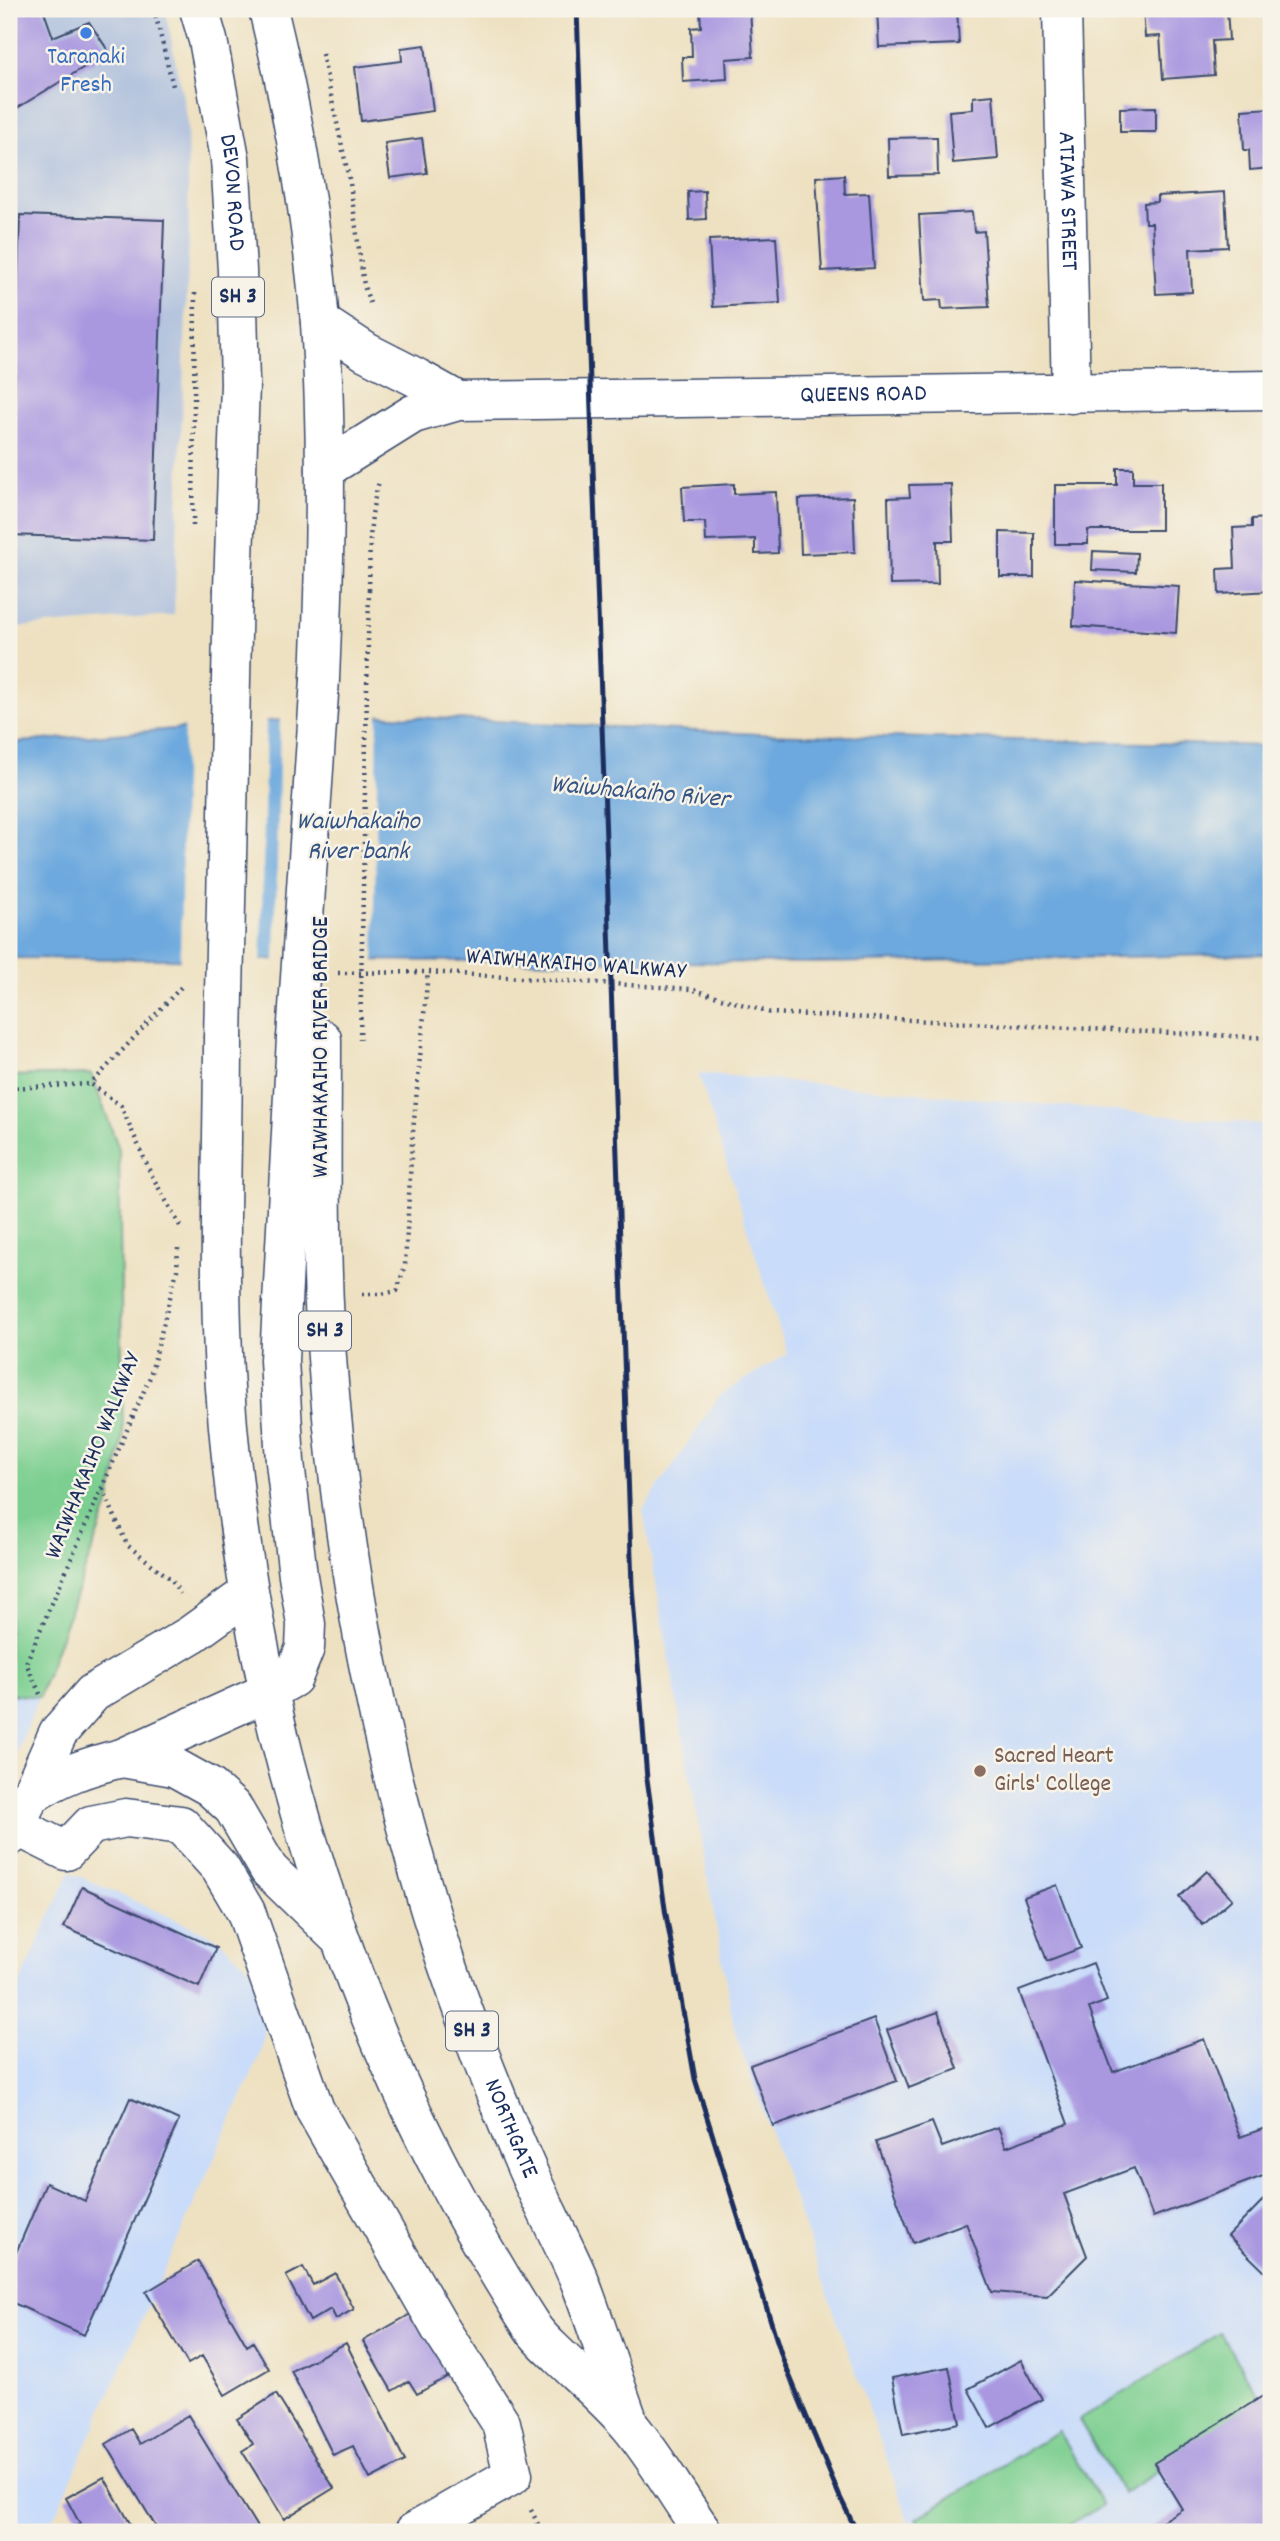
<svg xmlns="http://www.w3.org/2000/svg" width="1280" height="2541" font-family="Dekko,sans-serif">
<rect width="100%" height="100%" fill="#f7f3e8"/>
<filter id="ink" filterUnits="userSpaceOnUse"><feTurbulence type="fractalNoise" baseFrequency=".0143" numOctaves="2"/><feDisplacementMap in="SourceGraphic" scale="14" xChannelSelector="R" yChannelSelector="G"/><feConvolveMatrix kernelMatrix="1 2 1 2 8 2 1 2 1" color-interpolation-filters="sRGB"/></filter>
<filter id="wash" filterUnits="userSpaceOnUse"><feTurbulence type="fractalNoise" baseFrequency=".00686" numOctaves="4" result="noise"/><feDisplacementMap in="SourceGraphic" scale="28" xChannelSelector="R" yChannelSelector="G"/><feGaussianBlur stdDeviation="1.57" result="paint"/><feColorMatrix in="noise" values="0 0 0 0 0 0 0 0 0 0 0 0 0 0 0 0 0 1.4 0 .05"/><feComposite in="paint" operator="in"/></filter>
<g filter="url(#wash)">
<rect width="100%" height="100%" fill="#eee1c1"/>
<path fill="#c9dcf9" d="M698,1073L1271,1125V2532H914L909,2522L735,2033L643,1510L720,1395L787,1354Z
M9,1694L39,1697L9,1773Z
M70,1872L217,1938L253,1971L268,2014L261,2053L48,2532H9V2007Z"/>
<path fill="#b6c5de" d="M9,9H165L187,118L189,237L174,615L9,628Z"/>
<path fill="#7dcf91" stroke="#4c7f78" stroke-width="2" d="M91,1074L119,1149L123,1438L110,1500L39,1697L9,1694V1076Z
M1220,2333L1265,2406L1123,2493L1079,2420Z
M1058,2431L1103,2505L1058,2532H925L917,2518Z"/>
<path fill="#6da9de" stroke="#446c9e" stroke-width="2" d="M352,714L758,734L1271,746V954L816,963L9,958V743Z"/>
<path fill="#eee1c1" d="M351,710L378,712L374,963H275L280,716Z
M266,718L261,963L180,962L184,724Z"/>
<g id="blocks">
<path fill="#a998e0" d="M9,9H43L53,37L89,22L109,52L9,113Z
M700,9H750L753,57L726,59L727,79L683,82L682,57H692L691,28L701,27Z
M877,9H957L959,44L879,47Z
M1143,9H1227L1229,40L1212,41L1214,75L1163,79L1160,36L1145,37Z
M425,45L433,111L361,121L355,67L402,61L401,48Z
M1271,51V88H1269L1267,52Z
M993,95L998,159L953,163L949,111L973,109V97Z
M1156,107V132H1120V108Z
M1271,108V168L1250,170L1249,150H1244L1242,110Z
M937,137L938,175L889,176L888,138Z
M422,138L427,173L390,178L385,143Z
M844,175L845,194L869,193L874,268L822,271L816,177Z
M705,191L706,219L689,220L688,192Z
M1225,192L1228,247L1190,249L1192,292L1156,294L1152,223H1145L1144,203L1157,202V196Z
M972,212L974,232L984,231L989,307L942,309L941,300L924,301L919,215Z
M20,215L164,220L153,540L10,535Z
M776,237L780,303L713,307L709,240Z
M1117,468H1133V483H1161V530H1088V544H1055V485H1117Z
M734,484V494L776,492L778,553L755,554V539L706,541L705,522H684L682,487Z
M951,484L953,541H937L938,584L890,585L888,498L910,497L909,485Z
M853,497L855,552L801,554L799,499Z
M1271,518V591L1219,594L1218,569L1235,568L1233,528L1252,527V519Z
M1000,532L1034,533V577H1000Z
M1093,551L1137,553L1136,572L1092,570Z
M1075,580L1179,586L1176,633L1073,626Z
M1207,1871L1232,1899L1203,1925L1179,1897Z
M1057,1885L1081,1948L1047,1961L1024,1897Z
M82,1887L216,1948L199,1987L64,1927Z
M1093,1963L1107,2001L1089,2008L1113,2072L1204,2039L1240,2137L1268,2127L1271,2136V2173L1153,2217L1134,2168L1064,2194L1087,2256L1047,2296L992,2292L966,2223L913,2243L876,2142L932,2122L942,2147L998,2127L1006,2147L1068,2124L1019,1991Z
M938,2012L958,2069L909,2088L887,2030Z
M874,2019L897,2081L773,2126L750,2065Z
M130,2098L179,2120L84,2335L9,2301V2269L46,2183L85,2201Z
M1271,2192V2278L1228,2236Z
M198,2261L247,2346L253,2342L269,2369L225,2395L202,2356L188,2364L146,2292Z
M303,2267L313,2285L335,2273L354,2309L336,2319L331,2309L310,2321L286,2276Z
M416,2311L452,2374L417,2394L409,2381L392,2391L363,2341Z
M346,2343L405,2461L370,2479L353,2446L333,2455L291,2371Z
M1021,2360L1042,2399L989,2428L968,2389Z
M949,2367L960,2423L903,2434L892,2378Z
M1271,2391V2532H1144L1182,2509L1154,2463Z
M276,2394L334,2488L284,2519L242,2451L253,2444L237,2419Z
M188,2415L260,2532H159L106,2444L131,2429L140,2444Z
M104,2477L135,2532H65L80,2524L66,2498Z"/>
</g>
</g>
<g filter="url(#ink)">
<use href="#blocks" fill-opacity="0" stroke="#3b4a6d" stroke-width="2"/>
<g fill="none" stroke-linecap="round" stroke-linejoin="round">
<defs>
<g id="minor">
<path id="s1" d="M1062,9L1071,394"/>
<path d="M320,322L366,352L417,378L458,401"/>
<path id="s2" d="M325,469L413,414L458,401L1271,390"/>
<path d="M14,1825L66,1851L91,1825L126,1818L181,1825L220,1868L246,1912L315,2110L440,2328L501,2423L513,2475L414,2532"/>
</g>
<path id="major" d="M9,1837L30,1796"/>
<g id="highway">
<path id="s3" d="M199,9L208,40L230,158L237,270L240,384L233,589"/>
<path d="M268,9C293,112 312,217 320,323C328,441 325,560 320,679"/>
<path d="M223,1039C223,1154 217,1273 225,1388C248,1720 351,2047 532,2327C539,2338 550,2347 560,2357C583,2379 608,2401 629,2425C655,2456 679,2498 703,2532"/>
<path id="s4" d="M322,1039C322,1154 319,1269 329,1383C345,1578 384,1772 445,1958C471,2035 501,2111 534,2185C549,2217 566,2249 580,2282C597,2326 611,2373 627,2417"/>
<path d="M122,1758L174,1767L210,1787L233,1808L269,1870L336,1935"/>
<path d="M30,1796C59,1776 88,1766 122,1758L270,1691L293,1678L305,1648L306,1624L298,1576L285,1462L279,1360L296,1038"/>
<path d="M30,1796L58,1733L93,1693L192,1634L249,1593"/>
</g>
</defs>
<use href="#minor" stroke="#3b4a6d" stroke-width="41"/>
<use href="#major" stroke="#3b4a6d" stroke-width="41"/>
<use href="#highway" stroke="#3b4a6d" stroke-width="41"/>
<path stroke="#3b4a6d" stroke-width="4.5" stroke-dasharray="2 5" stroke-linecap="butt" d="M154,9L174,90
M322,54L350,183L364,286L371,306
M193,526L195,289
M369,590C370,554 368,517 379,482
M338,973L428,972L691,989L771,1013L1271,1038
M9,1088L91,1084
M180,1226L151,1174L121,1106L91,1084L183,985
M362,1294H381L397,1291L405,1265L412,1142L428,972
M103,1489L127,1545L172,1580L180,1594
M40,1694L26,1663L150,1377L177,1270L178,1248
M531,2510L542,2532"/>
<use href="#minor" stroke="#fff" stroke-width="38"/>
<use href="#major" stroke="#fff" stroke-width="38"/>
<use href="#highway" stroke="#fff" stroke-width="38"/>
<path stroke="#1b2f5e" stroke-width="5" d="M577,9L632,1586L647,1779L665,1909L695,2079L783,2360L839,2495L857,2532"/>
<defs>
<path id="highway-bridge" d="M296,1038L320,679
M223,1039L233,589"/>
</defs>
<use href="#highway-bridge" stroke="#3b4a6d" stroke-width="41" stroke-linecap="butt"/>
<path stroke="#3b4a6d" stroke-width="4.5" stroke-dasharray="2 5" stroke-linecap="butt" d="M360,1040L369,590"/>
<use href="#highway-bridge" stroke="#fff" stroke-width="38"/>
</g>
</g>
<circle fill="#3f7fe0" stroke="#f7f3e8" stroke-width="2.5" cx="86" cy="33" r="7"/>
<circle fill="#8d6e63" stroke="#f7f3e8" stroke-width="2.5" cx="980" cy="1771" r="7"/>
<g text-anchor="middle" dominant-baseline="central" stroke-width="5" stroke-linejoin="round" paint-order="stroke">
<g fill="#f7f3e8" stroke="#5d6a87" stroke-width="2">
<rect x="212" y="277.5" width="52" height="39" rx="5"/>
<rect x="299" y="1311.5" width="52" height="39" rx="5"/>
<rect x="446" y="2011.5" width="52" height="39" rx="5"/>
</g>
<g font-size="23" font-weight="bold" fill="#1b2f5e">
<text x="238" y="297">SH 3</text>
<text x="325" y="1331">SH 3</text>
<text x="472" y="2031">SH 3</text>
</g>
<g font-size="24" fill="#366cbe" stroke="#f7f3e8">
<text x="86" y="58">Taranaki<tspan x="86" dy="28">Fresh</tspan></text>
</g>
<g font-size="24" fill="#1b2f5e" stroke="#f7f3e8">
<text stroke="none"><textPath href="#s3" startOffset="187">DEVON ROAD</textPath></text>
<text stroke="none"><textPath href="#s1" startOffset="192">ATIAWA STREET</textPath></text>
<text stroke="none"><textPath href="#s2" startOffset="556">QUEENS ROAD</textPath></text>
<text transform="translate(576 965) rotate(4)">WAIWHAKAIHO WALKWAY</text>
<text transform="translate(322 1047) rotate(-90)">WAIWHAKAIHO RIVER BRIDGE</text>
<text transform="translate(94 1456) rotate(-68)">WAIWHAKAIHO WALKWAY</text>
<text stroke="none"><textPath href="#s4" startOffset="1115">NORTHGATE</textPath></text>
</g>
<g font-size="24" fill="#785e54" stroke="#f7f3e8" text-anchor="start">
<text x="994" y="1757">Sacred Heart<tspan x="994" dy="28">Girls' College</tspan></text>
</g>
<g font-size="26" font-style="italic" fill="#345484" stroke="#f7f3e8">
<text transform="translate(640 793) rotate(5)">Waiwhakaiho River</text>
<text x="358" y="822">Waiwhakaiho<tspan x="358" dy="30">River bank</tspan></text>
</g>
</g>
<rect width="1280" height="2541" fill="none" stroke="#f7f3e8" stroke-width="35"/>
</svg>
